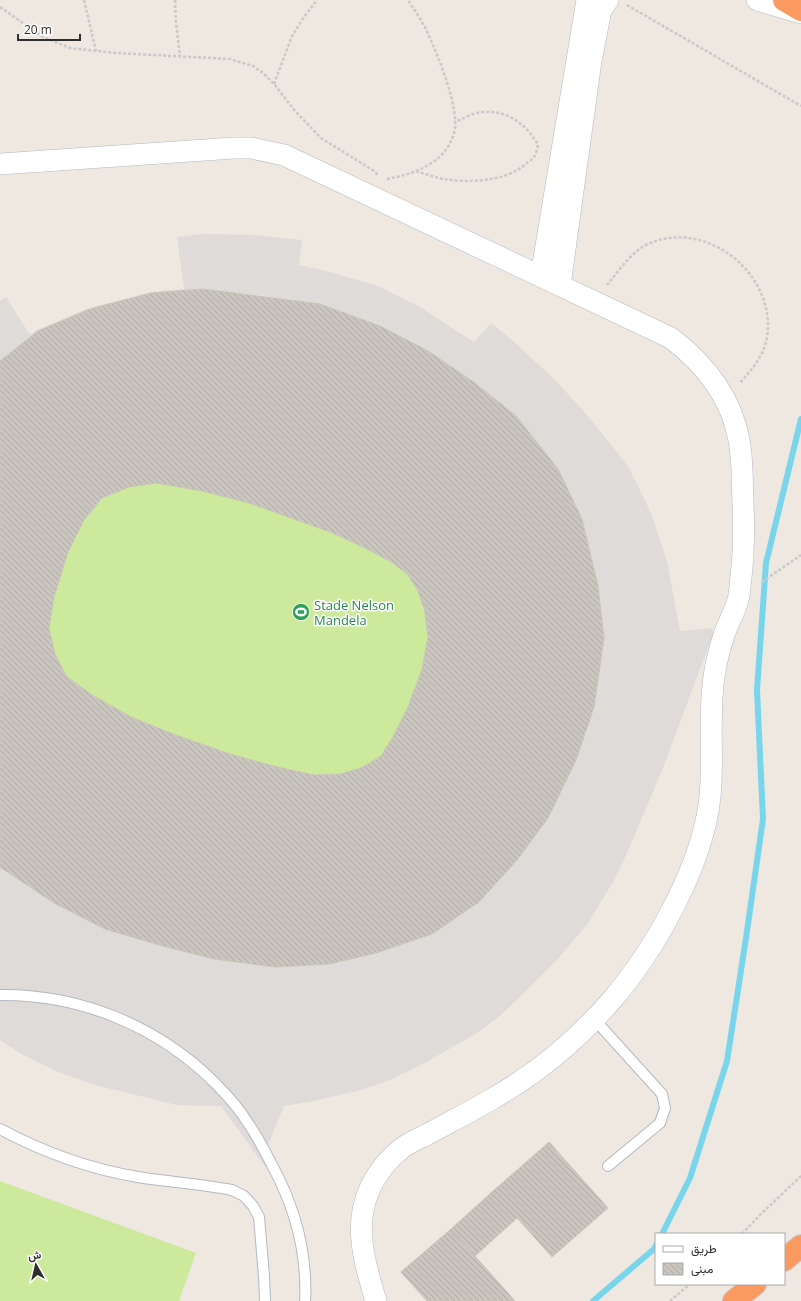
<svg xmlns="http://www.w3.org/2000/svg" width="801" height="1301" font-family="'Open Sans',Vazirmatn,sans-serif">
<defs>
<pattern id="building-back-hatch" width="6" height="6" patternUnits="userSpaceOnUse"><rect width="6" height="6" fill="#cac6bf"/><path d="M-1 5l2 2M0 0l6 6M5-1l2 2" fill="none" stroke="#aeaaa4"/></pattern>
</defs>
<rect width="100%" height="100%" fill="#eee8e1"/>
<path fill="#cde99c" d="M203,289L320,304L380,326L428,351L475,383L516,416L558,469L582,519L598,586L604,638L594,707L576,760L548,818L517,860L479,902L432,934L376,953L329,964L275,967L214,959L163,946L105,929L54,903L0,867V361L38,331L90,309L151,293Z
M0,1181L196,1253L179,1301H0Z"/>
<path fill="#dfdbd8" d="M203,234L255,235L302,240L299,265L330,272L378,286L418,306L474,342L491,323L512,340L553,378L581,408L612,446L629,468L651,513L667,561L680,631L712,628L713,634L663,768L627,853L614,880L589,922L555,962L501,1015L477,1033L423,1064L390,1080L361,1090L309,1102L284,1106L265,1152L266,1168L221,1106L177,1105L95,1085L58,1072L23,1055L0,1040V867L54,903L105,929L163,946L214,959L275,967L329,964L376,953L432,934L479,902L517,860L548,818L576,760L594,707L604,638L598,586L582,519L558,469L516,416L475,383L428,351L380,326L320,304L257,295L203,289L151,293L90,309L38,331L0,361V301L6,297L30,335L37,330L89,308L152,292L184,289L177,237Z"/>
<g fill="none" stroke-linecap="round" stroke-linejoin="round">
<path stroke="#79d5ec" stroke-width="6" d="M662,1234L690,1178L727,1061L746,938L763,819L757,690L766,563L801,419
M593,1301L654,1249L656,1245"/>
</g>
<path fill="url(#building-back-hatch)" stroke="#cac4ba" fill-rule="evenodd" d="M203,289L320,304L380,326L428,351L475,383L516,416L558,469L582,519L598,586L604,638L594,707L576,760L548,818L517,860L479,902L432,934L376,953L329,964L275,967L214,959L163,946L105,929L54,903L0,867V361L38,331L90,309L151,293ZM156,483L202,491L249,503L333,533L369,550L393,563L408,575L418,591L425,612L428,638L422,669L408,707L393,737L381,756L363,767L341,774L314,775L277,767L230,754L173,734L131,717L92,695L66,676L55,654L49,628L54,597L68,552L84,520L102,498L129,487Z
M549,1142L608,1208L552,1257L493,1191Z
M493,1191L517,1218L475,1256L451,1229Z
M451,1229L515,1301H427L401,1272Z"/>
<g fill="none" stroke-linecap="round" stroke-linejoin="round">
<defs>
<path id="service" d="M0,995C80,994 158,1026 215,1083C227,1095 239,1108 248,1123C257,1136 265,1151 272,1165C291,1200 303,1237 305,1277C305,1285 306,1293 305,1301
M594,1019L662,1094L665,1108L660,1123L608,1166
M0,1129C43,1152 90,1169 138,1177C169,1182 201,1184 232,1190L244,1196L253,1206L259,1217L264,1276L265,1301"/>
<path id="minor" d="M757,0L801,13
M0,164L234,148H251L284,155L671,338C705,364 731,396 739,440C743,460 742,482 743,503C744,528 744,552 741,577C740,585 740,593 738,600C735,611 729,622 725,632C720,647 716,662 714,677C708,717 714,757 710,797C703,865 655,950 611,1001C577,1040 536,1074 492,1099C470,1112 448,1123 426,1135C418,1139 408,1143 401,1149C392,1156 384,1165 378,1174C350,1216 363,1257 376,1301
M541,276L587,0
M560,285L591,61L601,10L608,0"/>
<path id="motorway" d="M784,0L801,10
M784,1260L801,1246
M734,1301L755,1284"/>
</defs>
<use href="#service" stroke="#b4b8c0" stroke-width="12"/>
<use href="#minor" stroke="#b4b8c0" stroke-width="22"/>
<use href="#motorway" stroke="#c9c9c9" stroke-width="24"/>
<path stroke="#c9c9c9" stroke-width="2.5" stroke-dasharray="3 2" stroke-linecap="butt" d="M84,0L96,51
M175,0L176,22L180,57
M627,5L801,106
M0,7L43,37L70,48L116,53L230,59L253,66L263,73L274,84L295,111L321,138L374,171L378,175
M274,84L292,36L304,17L317,0
M416,171C425,174 434,177 443,179C470,183 506,182 527,163C529,161 533,159 534,157C536,154 537,149 538,145C528,126 508,110 485,112C474,112 464,118 455,122
M387,179C414,174 446,163 454,133C461,112 438,55 428,34C423,22 415,11 408,0
M607,285C618,272 629,255 644,246C703,215 777,273 767,337C764,356 752,369 740,383
M762,582L801,555
M742,1234L761,1214L801,1176
M670,1301L690,1284"/>
<use href="#service" stroke="#fff" stroke-width="10"/>
<use href="#minor" stroke="#fff" stroke-width="21"/>
<use href="#motorway" stroke="#fa9a61" stroke-width="22"/>
</g>
<defs>
<symbol id="stadium-disc" viewBox="-11 -11 22 22"><circle r="9.5" fill="#2e9e5b" stroke="#fff"/><path d="M0-5a6.5 5 0 1 0 0 10a6.5 5 0 1 0 0-10ZM-3.5-1.8h7v3.6h-7Z" fill="#fff"/></symbol>
</defs>
<g fill-rule="evenodd">
<use href="#stadium-disc" x="291" y="602" width="20" height="20"/>
</g>
<g text-anchor="middle" dominant-baseline="central" stroke-width="3" stroke-linejoin="round" paint-order="stroke">
<g font-size="13" fill="#27864d" stroke="#fff" text-anchor="start">
<text x="314" y="605">Stade Nelson<tspan x="314" dy="15">Mandela</tspan></text>
</g>
</g>
<rect x="655" y="1233" width="130" height="52" fill="#ffffff" stroke="#ababab"/>
<rect x="663" y="1246" width="20" height="6" fill="#ffffff" stroke="#ababab"/>
<text x="691" y="1253" font-size="12" fill="#2e2e2e">طريق</text>
<rect x="663" y="1263" width="20" height="12" fill="url(#building-back-hatch)" stroke="#ababab"/>
<text x="691" y="1273" font-size="12" fill="#2e2e2e">مبنى</text>
<g transform="translate(36 1265) rotate(352)" stroke="#ffffff" stroke-width="3" paint-order="stroke">
<path d="M0-3L7 15L0 10L-7 15Z" fill="#2e2e2e"/>
<text y="-6" font-size="11" font-weight="bold" text-anchor="middle" fill="#2e2e2e">ش</text>
</g>
<path d="M18 34v6h62v-6" fill="none" stroke="#2e2e2e" stroke-width="2"/>
<text x="24" y="34" font-size="12" fill="#2e2e2e" stroke="#ffffff" stroke-width="3" paint-order="stroke">20 m</text>
</svg>
